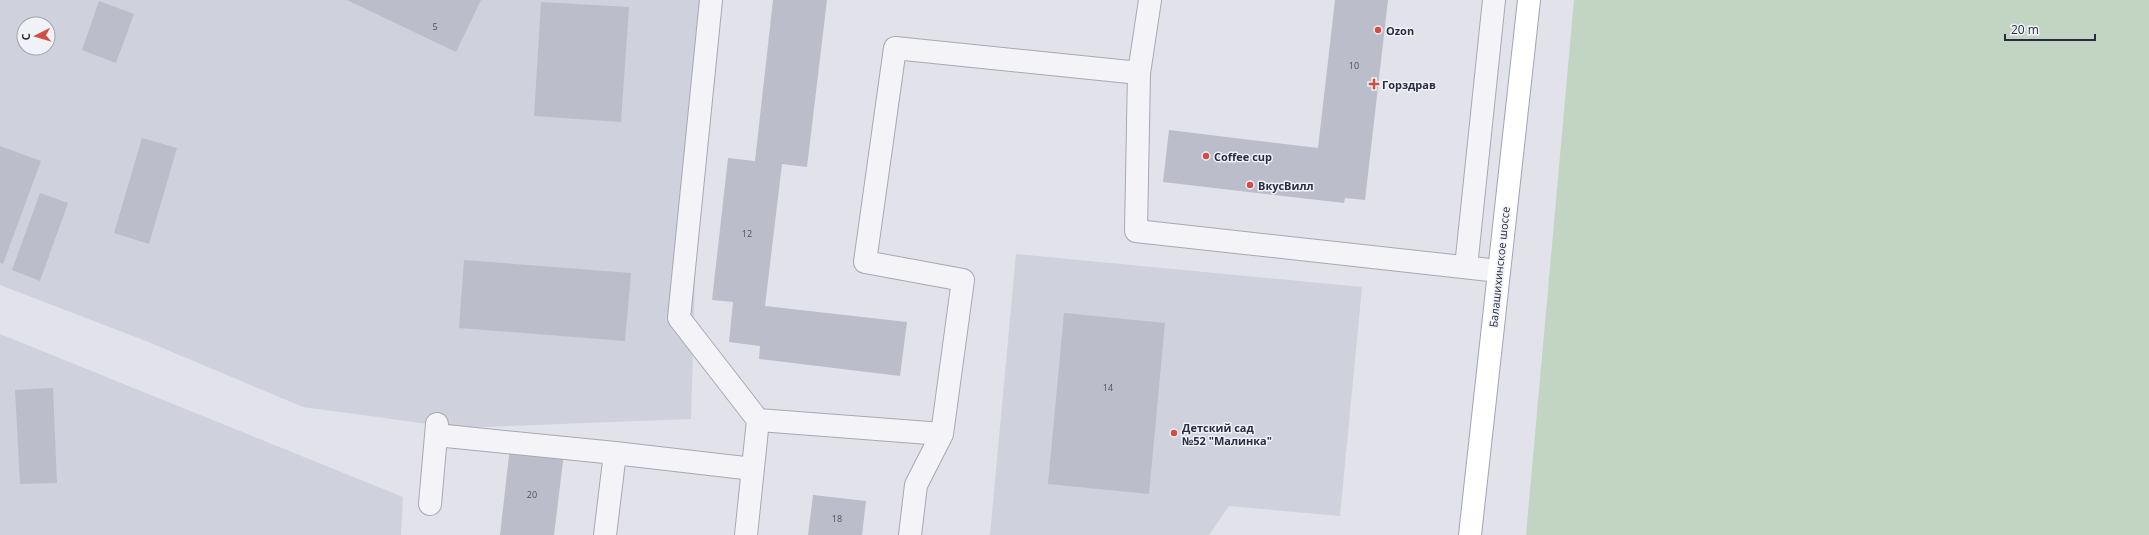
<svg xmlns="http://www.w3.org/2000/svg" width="2149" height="535" font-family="'Open Sans',sans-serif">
<rect width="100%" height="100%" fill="#e1e2ea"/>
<path fill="#cfd1dc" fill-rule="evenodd" d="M0,0H703L691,419L458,428L303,407L146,341L0,285ZM24,24H48V48H24Z
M1016,254L1362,287L1340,516L1229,506L1209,535H990Z
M0,334L403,497L401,535H0Z"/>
<path fill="#c2d4c2" d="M1574,0H2149V535H1526Z"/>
<path fill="#bbbdca" d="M347,0H481L456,52Z
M773,0H827L807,167L782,164L765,306L907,322L900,376L759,359L760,346L729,342L733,302L712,300L728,158L755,161Z
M1335,0H1388L1365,200L1345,198L1344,203L1163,182L1169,130L1318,148Z
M99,1L134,14L116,63L82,50Z
M541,2L629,7L621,122L534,116Z
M142,138L177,148L149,244L114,233Z
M0,146L41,161L3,264L0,263Z
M40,193L68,203L40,281L12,270Z
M464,260L631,273L625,341L459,328Z
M1064,313L1165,323L1149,494L1048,484Z
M53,388L57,483L20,484L15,390Z
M510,447L564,453L554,535H500Z
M813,495L866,501L862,535H808Z"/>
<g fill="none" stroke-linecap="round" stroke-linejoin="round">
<defs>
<path id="minor" d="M711,0L679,318L758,420
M1139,73L1136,231L1499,271
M1466,267L1494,0
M436,435L615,453
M430,504L437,424
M605,535L615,453L753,469
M746,535L758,420L942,434
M910,535L916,485L942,434L963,280L865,262L895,48L1139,73L1150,0"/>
<path id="major" d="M1470,535L1529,0"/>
</defs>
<use href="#minor" stroke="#a6a8b4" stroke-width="24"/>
<use href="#major" stroke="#a0a4b6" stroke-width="24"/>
<use href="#minor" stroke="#f4f4f8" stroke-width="22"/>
<use href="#major" stroke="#fff" stroke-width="22"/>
</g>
<g fill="#d24d43" stroke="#f0f2f7" stroke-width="1.5">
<circle cx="1378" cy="30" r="4"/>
<path d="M1372 78h4v4h4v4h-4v4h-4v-4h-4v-4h4z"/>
<circle cx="1206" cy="156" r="4"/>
<circle cx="1250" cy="185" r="4"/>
<circle cx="1174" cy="433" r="4"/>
</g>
<g text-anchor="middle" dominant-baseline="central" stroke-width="3" stroke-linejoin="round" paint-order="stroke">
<g font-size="9" fill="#4e5064">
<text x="435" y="26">5</text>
<text x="1354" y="65">10</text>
<text x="747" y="233">12</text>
<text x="1108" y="387">14</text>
<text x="532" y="494">20</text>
<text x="837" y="518">18</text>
</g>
<g font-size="11" font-weight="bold" fill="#292c42" stroke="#f0f2f7" text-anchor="start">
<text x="1386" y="30">Ozon</text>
<text x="1382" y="84">Горздрав</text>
<text x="1214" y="156">Coffee cup</text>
<text x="1258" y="185">ВкусВилл</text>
<text x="1182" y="427">Детский сад<tspan x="1182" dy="13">№52 "Малинка"</tspan></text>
</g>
<g font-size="11" fill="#292c42" stroke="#f0f2f7">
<text transform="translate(1499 267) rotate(-84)">Балашихинское шоссе</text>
</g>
</g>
<g transform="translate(36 36) rotate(265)"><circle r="19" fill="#f0f2f7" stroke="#a0a3af"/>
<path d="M0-3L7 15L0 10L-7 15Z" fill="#d24d43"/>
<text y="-6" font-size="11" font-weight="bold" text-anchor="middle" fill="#292c42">С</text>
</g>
<path d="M2005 34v6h90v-6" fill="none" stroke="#292c42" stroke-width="2"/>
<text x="2011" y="34" font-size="12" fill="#292c42" stroke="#f0f2f7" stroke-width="3" paint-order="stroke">20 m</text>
</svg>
